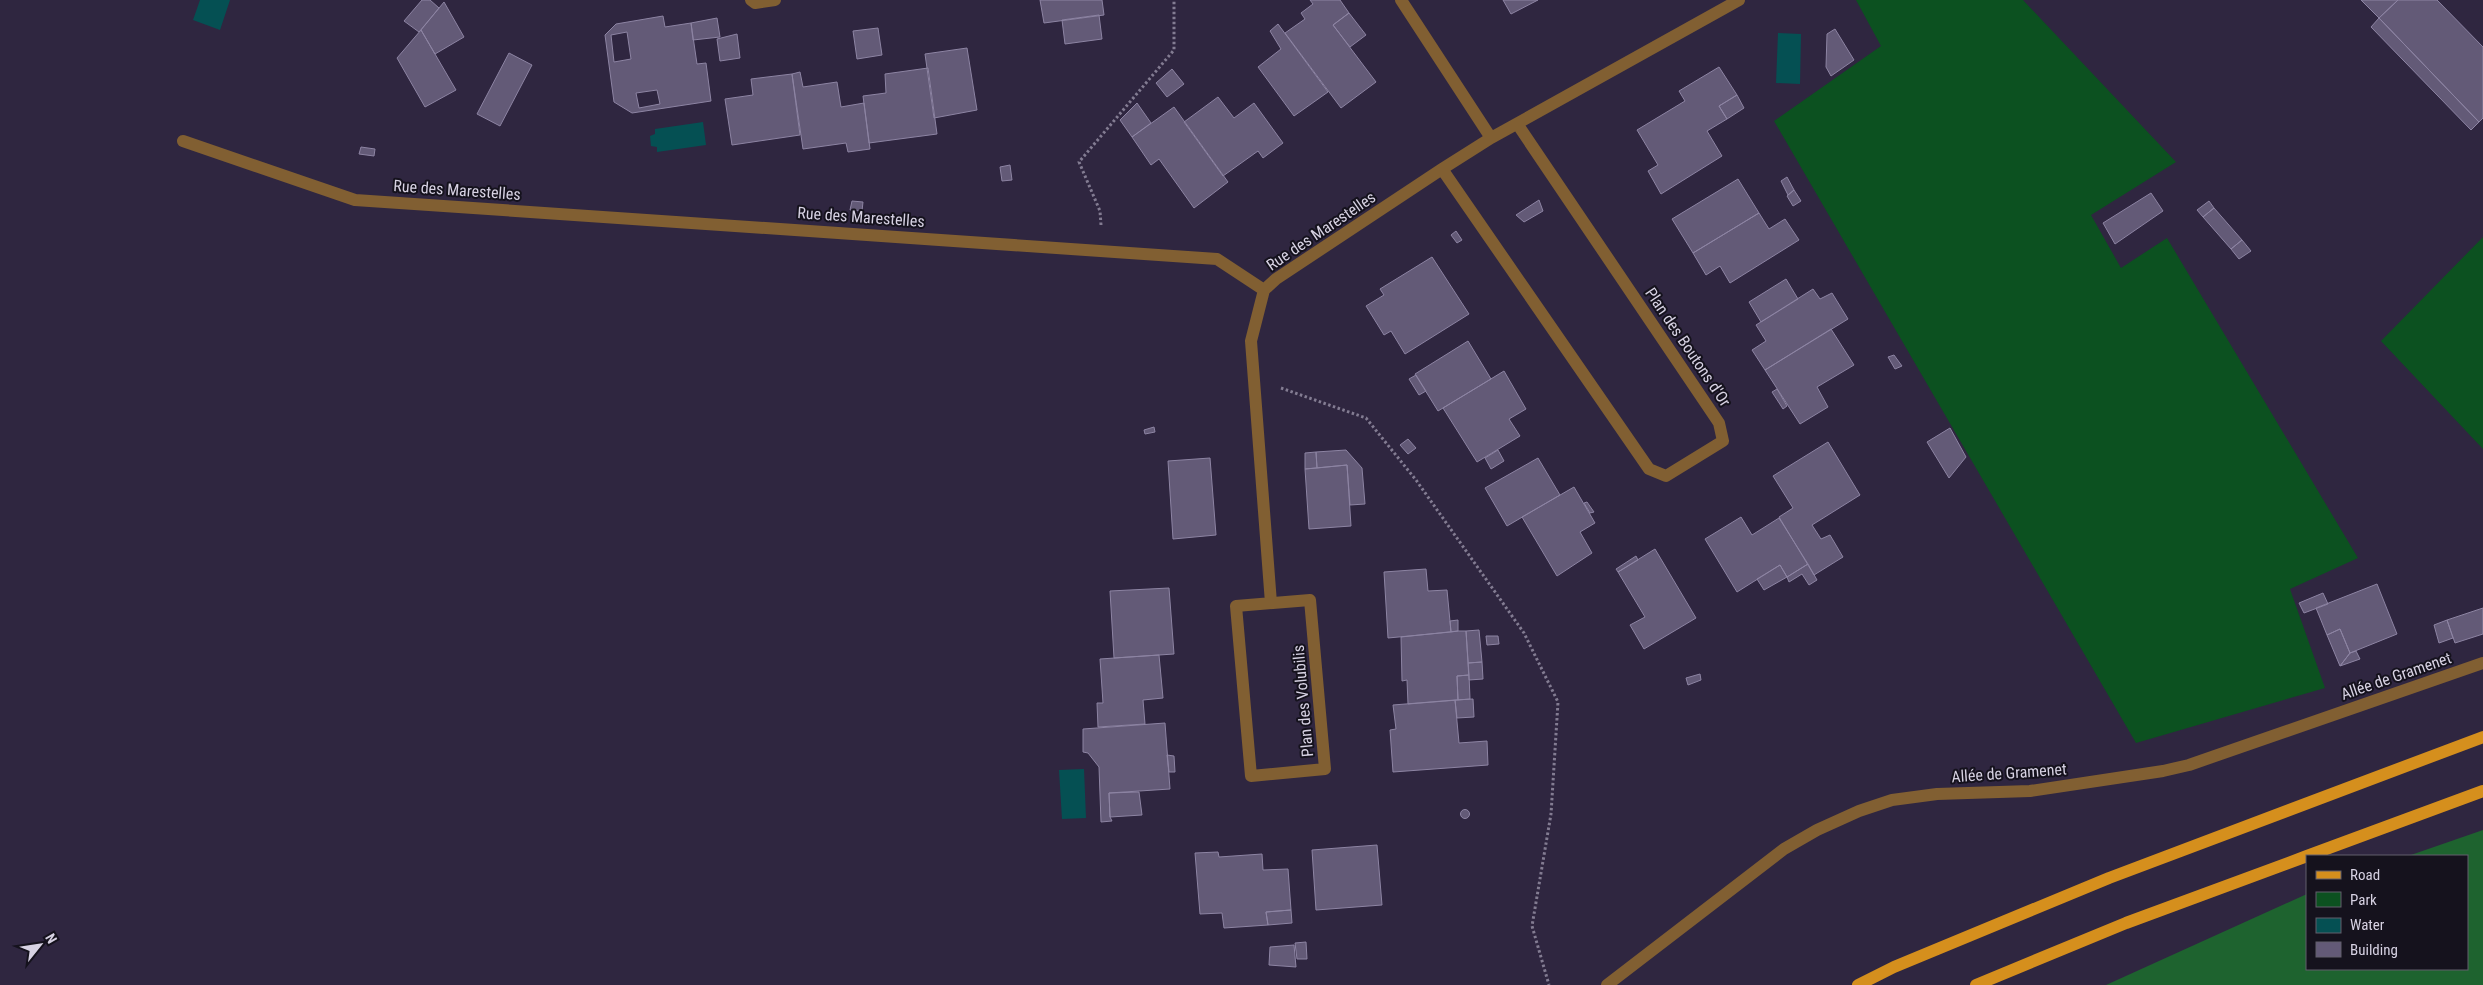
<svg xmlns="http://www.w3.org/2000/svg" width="2483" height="985" font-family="'Roboto Condensed',sans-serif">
<rect width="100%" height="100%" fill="#2f2640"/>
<path fill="#0c5120" d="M1856,0H2023L2176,162L2091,215L2121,268L2167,238L2358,558L2290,589L2325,688L2136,743L1774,121L1881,46Z
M2483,237V449L2381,341Z"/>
<path fill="#1e632f" d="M2483,830V985H2106L2307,894V969H2467V856H2408Z"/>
<path fill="#055053" d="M200,0H230L220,30L193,20Z
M1778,33L1801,34L1800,84L1776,83Z
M703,122L706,145L657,152V147L651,146L650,136L655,134V129Z
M1084,769L1086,818L1062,819L1059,770Z"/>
<path fill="#635a77" stroke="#8d84a3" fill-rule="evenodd" d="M422,0H430L439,8L419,32L404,21Z
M1040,0H1102L1104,15L1044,23Z
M1310,0H1340L1349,13L1333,25L1376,82L1341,108L1285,33L1305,19L1301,13L1313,4Z
M1503,0H1538L1511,14Z
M2361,0H2398L2379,18Z
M2398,0H2437L2483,47V118L2479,122L2379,18Z
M444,2L464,37L435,54L421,30Z
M1349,13L1366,35L1350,47L1333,25Z
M1099,15L1102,39L1065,44L1062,20Z
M663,16L665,27L691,23L697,64L706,63L711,101L632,113L614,102L605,35L616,24ZM627,32L631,59L614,62L611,35ZM657,90L660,104L639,108L636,93Z
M717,18L720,37L693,40L691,23Z
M2379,18L2479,122L2471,130L2371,27Z
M1278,24L1328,92L1294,116L1258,67L1281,49L1270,31Z
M878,28L882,55L857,59L853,31Z
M1835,29L1854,60L1831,76L1826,67L1827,34Z
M421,30L456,90L425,107L397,58Z
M737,34L740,58L720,61L717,39Z
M967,48L977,110L934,118L925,54Z
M509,53L532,65L500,126L477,114Z
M1719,67L1737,95L1719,106L1727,119L1707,131L1722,156L1661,194L1648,171L1658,165L1637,130L1685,101L1679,91Z
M928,68L937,134L869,143L863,96L886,93L885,74Z
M1172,69L1184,84L1167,97L1156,83Z
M800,72L803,87L837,82L841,107L864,103L870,149L848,152L846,143L803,149L792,74Z
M792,74L800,135L732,145L725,99L753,95L751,79Z
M1737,95L1744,108L1727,119L1719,106Z
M1218,97L1234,118L1254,103L1283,143L1263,158L1258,151L1223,176L1184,122Z
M1137,103L1151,123L1132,137L1120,120Z
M1174,107L1228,182L1194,208L1159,159L1151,165L1132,137Z
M361,147L375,149L374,156L359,154Z
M1010,165L1012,180L1002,181L1000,167Z
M1787,177L1794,190L1788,195L1781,181Z
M1738,179L1759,213L1693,253L1672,219Z
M1794,190L1801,201L1793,206L1787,196Z
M2151,193L2163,211L2115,244L2103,223Z
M1539,200L1543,211L1524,222L1516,215Z
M852,201L863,202L862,211L850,210Z
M2209,201L2214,208L2203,217L2197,210Z
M2214,208L2242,240L2231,249L2203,217Z
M1759,213L1769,229L1785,219L1799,240L1730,283L1720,266L1706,275L1693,253Z
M1456,231L1462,240L1457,243L1451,235Z
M2242,240L2251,251L2239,259L2231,249Z
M1432,257L1469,314L1405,354L1391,331L1384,335L1366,306L1384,295L1380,289Z
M1786,279L1798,299L1761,322L1749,302Z
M1813,289L1820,299L1832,293L1848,319L1765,370L1752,350L1766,341L1756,325Z
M1831,329L1854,365L1817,387L1828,407L1800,424L1765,370Z
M1468,341L1491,379L1438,411L1415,374Z
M1894,355L1902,366L1895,369L1888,357Z
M1504,371L1526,409L1509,419L1520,436L1477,462L1443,408Z
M1416,375L1426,391L1419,395L1409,379Z
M1777,389L1787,406L1783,409L1772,392Z
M1154,427L1155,432L1145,434L1144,430Z
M1950,428L1966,457L1949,478L1927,442Z
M1408,439L1416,448L1408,454L1400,445Z
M1828,442L1860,495L1812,525L1821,539L1830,535L1843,557L1814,575L1779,517L1793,508L1773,476Z
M1346,450L1362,468L1365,504L1350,505L1347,465L1317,468L1316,452Z
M1498,450L1504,461L1491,469L1485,458Z
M1316,452L1317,468L1305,469V453Z
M1210,458L1216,535L1173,539L1168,461Z
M1538,458L1560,495L1507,526L1485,488Z
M1347,465L1351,526L1309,529L1305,469Z
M1574,487L1595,523L1580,532L1592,553L1557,576L1522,517Z
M1587,502L1594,512L1590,513L1584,503Z
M1741,517L1752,535L1779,518L1808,564L1787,577L1780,565L1737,592L1705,539Z
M1655,549L1696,618L1644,649L1630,625L1645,617L1618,572Z
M1636,556L1638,560L1618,572L1616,569Z
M1808,564L1817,580L1809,585L1802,574L1789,582L1787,577Z
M1780,565L1787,577L1764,590L1757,579Z
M1426,569L1428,591L1447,590L1451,632L1388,638L1384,572Z
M2377,584L2397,634L2350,653L2340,629L2327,635L2316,608Z
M1169,588L1174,654L1114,658L1110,591Z
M2323,593L2328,604L2304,613L2299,603Z
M2483,608V634L2455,643L2447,620Z
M1458,620V631L1451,632L1450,621Z
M2447,620L2453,638L2439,643L2434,625Z
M2340,629L2350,653L2340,666L2327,635Z
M1479,630L1482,662L1468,663L1466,631Z
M1458,631H1466L1469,675L1457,676L1458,700L1408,704L1407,680L1402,681L1401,637Z
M1486,636H1498L1499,644L1487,645Z
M2356,651L2360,659L2340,666L2350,653Z
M1159,655L1163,698L1143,700L1145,724L1098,727L1097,703H1103L1100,659Z
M1482,662L1483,679L1469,680L1468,663Z
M1700,674L1701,680L1688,685L1686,678Z
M1469,675L1470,699L1458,700L1457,676Z
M1473,699L1474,717L1457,718L1455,700Z
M1455,700L1459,743L1487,741L1488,765L1393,772L1390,730L1396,729L1393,705Z
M1165,723L1170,789L1109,793L1110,817L1112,821L1101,822L1099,767L1088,753L1083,752V729Z
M1167,755L1174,756L1175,772H1169Z
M1139,792L1142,815L1110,817L1109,793Z
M1460.5 814a4.5 4.5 0 1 1 9 0a4.5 4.5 0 1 1-9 0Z
M1377,845L1382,905L1316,910L1312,850Z
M1218,852L1219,857L1262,854L1263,870L1288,869L1291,910L1266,912L1268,925L1224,928L1222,913L1200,914L1195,853Z
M1291,910L1292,923L1268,925L1266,912Z
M1306,942L1307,959H1297L1295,943Z
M1294,945L1296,967L1269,965L1270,947Z"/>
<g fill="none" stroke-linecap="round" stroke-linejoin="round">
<path stroke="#837c92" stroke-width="3" stroke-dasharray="2.5 2.5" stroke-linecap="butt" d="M1101,225L1100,211L1079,162L1174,50V0
M1281,388L1366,418L1416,480L1524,633L1558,702L1551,814L1532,926L1549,985"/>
<path stroke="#815f32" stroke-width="12" d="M751,0L755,3L775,0
M1401,0L1491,138
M183,141L355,200L1217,259L1264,290L1276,279L1442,169L1491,138L1739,0
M1442,169L1649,469L1666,476L1723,441L1719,423L1518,125
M1264,290L1251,341L1271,603
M1310,600L1325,769L1251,776L1236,606Z
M1607,985L1784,849L1817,830L1859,811L1892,800L1937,794L2030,791L2163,771L2189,765L2483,663"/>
<path stroke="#d58f1d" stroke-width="12" d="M2307,856L2483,791
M1858,985L1894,967L2109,878L2483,737
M1976,985L2126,923L2307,856"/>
</g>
<g text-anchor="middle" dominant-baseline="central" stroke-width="4" stroke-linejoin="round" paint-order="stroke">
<g font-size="16" fill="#d7d2e3" stroke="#15121d">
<text transform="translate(457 190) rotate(4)">Rue des Marestelles</text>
<text transform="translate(861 217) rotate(4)">Rue des Marestelles</text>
<text transform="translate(1321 231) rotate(-34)">Rue des Marestelles</text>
<text transform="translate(1688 347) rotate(56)">Plan des Boutons d'Or</text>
<text transform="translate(2396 676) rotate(-19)">Allée de Gramenet</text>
<text transform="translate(1303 701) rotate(-95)">Plan des Volubilis</text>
<text transform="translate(2009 773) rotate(-4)">Allée de Gramenet</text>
</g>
</g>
<rect x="2306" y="855" width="162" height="115" fill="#15121d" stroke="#635f6c"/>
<rect x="2316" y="871" width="25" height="8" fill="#d58f1d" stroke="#635f6c"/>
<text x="2350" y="880" font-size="15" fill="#d7d2e3">Road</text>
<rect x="2316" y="892" width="25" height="15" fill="#0c5120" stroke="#635f6c"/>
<text x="2350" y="905" font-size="15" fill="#d7d2e3">Park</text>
<rect x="2316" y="918" width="25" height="15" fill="#055053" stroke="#635f6c"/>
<text x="2350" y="930" font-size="15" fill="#d7d2e3">Water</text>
<rect x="2316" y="942" width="25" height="15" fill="#635a77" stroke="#635f6c"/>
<text x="2350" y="955" font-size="15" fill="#d7d2e3">Building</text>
<g transform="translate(40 945) rotate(60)" stroke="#15121d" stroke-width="4" paint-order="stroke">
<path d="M0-4L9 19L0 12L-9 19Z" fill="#d7d2e3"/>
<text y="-8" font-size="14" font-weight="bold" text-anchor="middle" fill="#d7d2e3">N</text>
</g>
</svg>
